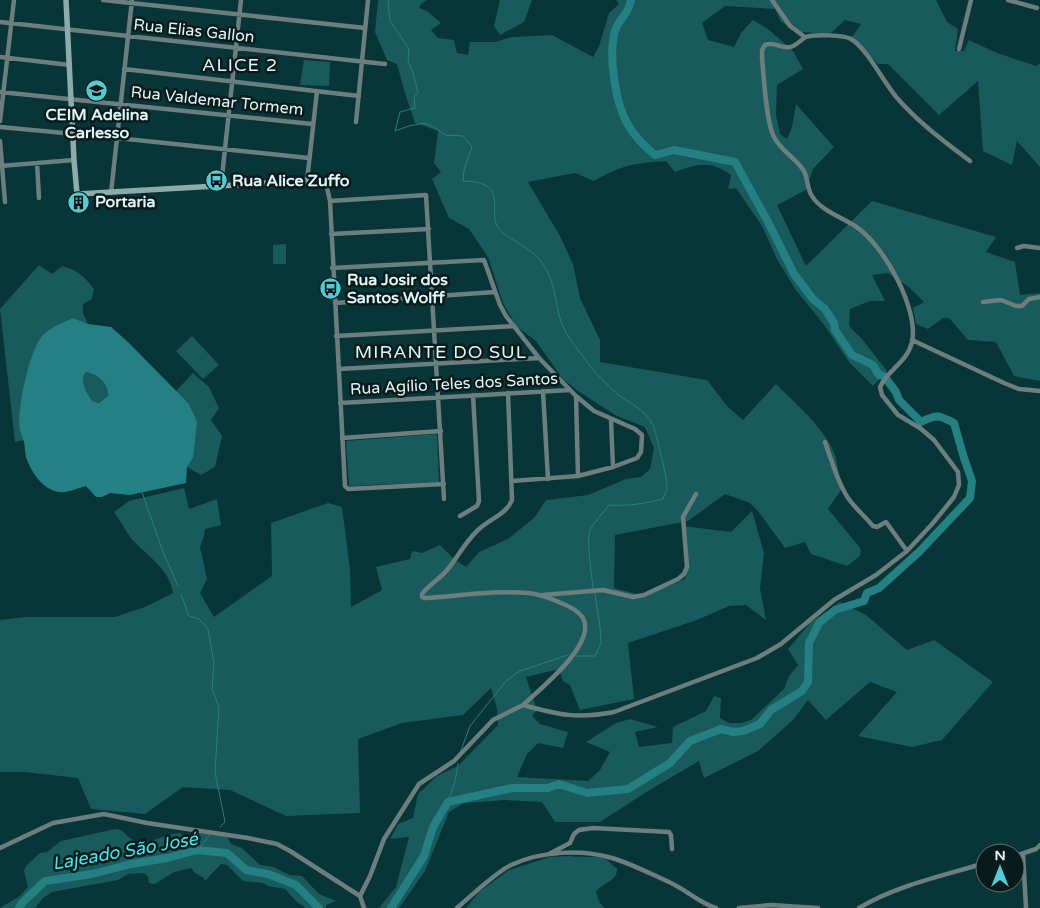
<svg xmlns="http://www.w3.org/2000/svg" width="1040" height="908" font-family="'Varela Round',sans-serif">
<rect width="100%" height="100%" fill="#083537"/>
<path fill="#195a5c" d="M378,0H427L421,4L419,8L427,11L441,23L431,30L438,38L454,40L457,53L468,55L470,42H495L512,37L552,35L593,57L599,46L609,13L619,4L616,0H936L947,22L958,29L955,51H964L969,40L997,53L1036,66L1040,63V167L1017,141L1012,165L983,151L978,81L939,115L888,64H878L852,37L861,24L845,20L830,34L801,32L781,22L775,9L725,6L702,23L708,40L734,47L741,33L753,20L768,29L793,51L803,69L777,85L776,115L780,134L787,139L792,127L796,104L834,147L813,169L806,190L777,205L806,266L872,201L996,237L986,252L1015,262L1020,295L1040,293V381L1014,376L996,342L968,340L949,318H943L928,329L916,324L913,308L924,302L910,288L888,273L872,275L885,301H870L850,309L849,326L862,339L887,371L873,386L849,362L825,326L795,289L777,259L762,226L736,188L728,189L731,175C710,160 697,164 675,172L666,161C636,163 621,165 594,181L575,173L528,182L560,236L573,264L580,298L600,340V362L707,380L727,406L743,420L776,384C795,403 819,423 832,448C838,460 839,477 841,490L828,509L861,549L860,556L847,566L811,554L805,542L785,548L758,511L750,503L725,494L688,521L615,535L614,588L644,596L685,579L687,564L683,526L731,532L752,511L764,553L760,588L766,620L746,605L729,606L697,620L628,643L634,699L580,710L570,685L563,681L559,669L526,677L537,710L532,716L540,724L568,732L563,748L538,743L527,754L517,777L588,781L600,770L610,752L586,742L616,723L630,719L658,727L635,732L639,747L672,743L673,727L706,711L714,696L721,698L720,718L729,723H741L751,720L784,689L789,676L798,665L788,649L811,622L840,602L866,615L907,650L934,640L993,682L942,740L912,747L858,736L897,692L870,682L826,720L808,700L793,720L758,751L704,778L699,761L648,791L600,822H555L542,802L505,800L464,803L449,812L425,871L399,908H379L396,887L409,837L390,839L398,824L413,818L418,794L437,776L458,766L498,725L497,709L491,688L463,715L402,723L358,739L360,813L286,816L230,790L183,787L145,814L91,809L78,778L24,772H0V620L24,617H115L145,607L173,593C169,567 146,556 131,538C125,530 120,520 114,512L129,501L184,488L189,509L217,499L221,525L205,529L204,536L200,547L207,579L200,593L214,617L272,576L271,523L328,503L342,507L350,569L351,607L382,590L376,567L410,559L412,551L422,553L440,545L454,559L466,567L479,552L508,539L535,517L546,500L588,495L626,479L641,477L650,469L654,448L645,427L615,415L578,391L562,378L536,341L516,326L503,303L488,257L469,229L449,218L432,179L441,172L434,163L438,131L415,123L404,90L397,64L387,60L375,32Z
M500,0H532L524,22L500,35L494,26Z
M304,60L330,62L329,86L300,85Z
M286,244V264H273V245Z
M39,265L52,274L62,266C79,271 83,275 94,289L92,299L83,304V313L88,324L73,318L58,325L37,346L25,379L20,432L24,440L15,442L0,309Z
M192,336L219,365L203,379L176,351Z
M87,372C98,375 109,384 108,396L99,403L92,401C87,392 81,384 84,374Z
M193,373L209,387L219,408L211,420L222,436L215,467L201,475L187,467L193,458L176,391Z
M437,434L439,482L349,486L346,441Z
M115,829L121,830C124,832 127,836 130,838C144,850 166,832 181,833L184,839L200,833L223,836L228,838L231,844L242,848L260,865L273,867L290,875L302,876L319,894L336,901L326,905V908H306L297,902L285,889L268,886L263,883L243,881L227,865L221,864L205,881L204,878L195,873L191,868L174,872L155,884L149,883L148,877L144,873L128,874L118,880L52,892L43,898L35,908H0L20,896L28,887L24,871L26,866L40,853L47,852L61,841Z
M569,856C578,858 600,855 607,860C611,863 612,866 617,868C618,882 603,882 596,892L600,903L605,908H466L479,892L509,870L550,857Z"/>
<path fill="#258083" fill-rule="evenodd" d="M73,318L88,324L111,327L128,342L189,404L197,422L193,458L187,467L186,483L130,495L110,493L102,497H96L86,486C78,488 68,493 59,492C43,490 31,472 26,457C25,453 25,447 24,442C23,438 21,435 20,431C16,411 29,350 43,335C51,327 64,322 73,318ZM87,372C98,375 109,384 108,396L99,403L92,401C87,392 81,384 84,374Z"/>
<g fill="none" stroke-linecap="round" stroke-linejoin="round">
<path stroke="#258083" stroke-width="1" d="M388,0L390,21L409,49L408,61L413,73L418,93L414,97L415,108L400,112L395,131L409,126L424,123L434,127L445,135L463,136L472,147L464,170L463,181C515,182 482,215 502,232C518,245 537,250 547,271C555,286 556,306 561,322C565,333 574,345 581,354C590,367 602,380 614,391C627,403 645,408 653,425C656,434 668,480 667,488C667,491 664,495 663,499C644,504 628,506 609,505C603,513 595,521 590,530C586,538 592,576 593,588
M142,492L163,552L178,586
M181,594L189,616L199,619L208,629L214,663L212,689L219,707L215,772L225,822L220,827
M576,656H595L601,643L600,627L595,594
M460,753L470,726L506,681L520,671L568,655
M448,802L455,782L458,764
M197,850L210,835"/>
<path stroke="#258083" stroke-width="8" d="M19,908L22,903L45,881L92,874L131,864L167,858L197,850L227,853L246,870L268,874L296,885L319,908
M391,908L424,856L433,827L448,802L512,788H548L559,784L587,793L628,789L670,763L690,741L721,729L733,732L743,731L760,724L771,710L802,691L808,682L809,643L819,623L835,610L864,601L867,593L879,588L919,552L970,498L972,481L964,458L954,423C939,415 937,414 921,422L899,400L896,392L884,376L879,375L873,365L852,355L835,330L834,323L825,309L813,299L794,274L768,222L735,162L674,150L655,155C644,146 634,136 627,123C615,101 609,58 614,34C616,24 623,18 627,11C629,8 630,3 631,0"/>
<path stroke="#6c7e7e" stroke-width="4.5" d="M103,0L365,28
M772,0L790,26L805,37
M1008,0L1037,8
M0,22L385,64
M959,49L971,0
M0,57L70,65
M124,69L359,96
M0,92L312,124
M0,121L14,0
M356,122L368,0
M0,127L117,138L309,158
M0,141L5,202
M37,163L39,198
M0,166L74,160
M307,181L317,91
M326,183L330,201L345,486L348,489L444,484
M221,186L241,0
M111,193L132,0
M330,201L426,195L444,499
M331,234L429,229
M1017,248L1024,246L1040,248
M332,268L484,260L500,305L506,316L539,358L576,396L594,411L635,429L642,435L641,452L637,458L613,467L578,476L512,481
M983,302L1001,300L1016,306H1022L1029,299L1040,297
M335,303L495,292
M336,336L514,326
M912,340L1004,383L1019,389L1040,391
M339,369L539,358
M543,391L548,479
M508,393L512,500C506,515 489,519 478,530C465,542 458,557 447,570C440,579 428,585 422,594V597L425,598C459,596 495,590 528,593C540,594 550,598 561,603C569,606 578,610 583,618C597,644 540,689 523,705
M576,396L578,476
M340,403L570,390
M611,420L613,467
M342,438L441,431
M825,442C831,459 836,477 845,493C851,505 864,515 873,526L877,527L886,522L907,551
M460,516L477,506L479,501L473,395
M543,595L603,590L633,597L644,595L678,579L684,574L687,567L683,517L696,494
M0,848L53,823L104,814L147,823L248,838L277,844L290,851L360,896
M549,854L570,843L574,834L579,830L593,828L669,832L671,835L672,849
M1023,854L1026,908
M1015,856L1036,849L1040,845
M364,908L360,896L370,876L384,839L419,784L454,761L493,720L523,705C559,715 577,719 614,712L757,658L781,644L834,600L876,575L907,551L933,523L954,497L959,485L958,472L934,440L920,428L898,415L882,395L880,387C888,369 907,363 912,342C919,308 883,244 855,226C843,218 820,210 812,196C807,189 808,179 804,171C796,158 781,151 774,137C766,123 764,77 762,58V50L765,45C774,41 781,49 790,47C797,46 801,39 806,37C814,34 844,35 851,39C868,49 884,84 898,99C919,123 945,142 970,161
M457,908C471,896 495,873 511,865C541,851 581,849 612,858C632,864 651,874 669,882C685,889 699,903 716,908
M739,908L771,905L818,908
M859,908C897,885 943,876 985,863"/>
<path stroke="#8eabac" stroke-width="5.5" d="M66,0L74,160L77,194L319,180L326,183"/>
</g>
<defs>
<symbol id="school-disc" viewBox="-11 -11 22 22"><circle r="9.5" fill="#51ccd2" stroke="#081a1a"/><path d="M0-5L7-2L0 1L-7-2ZM-4 1L0 2.5L4 1V4Q0 6-4 4Z" fill="#111"/></symbol>
<symbol id="bus-disc" viewBox="-11 -11 22 22"><circle r="9.5" fill="#51ccd2" stroke="#081a1a"/><path d="M-5-6H5V4H4V6H2V4H-2V6H-4V4H-5ZM-3.5-4V0h7V-4ZM-3.5 1.2v1.5H-2V1.2ZM2 1.2v1.5H3.5V1.2Z" fill="#111"/></symbol>
<symbol id="building-disc" viewBox="-11 -11 22 22"><circle r="9.5" fill="#51ccd2" stroke="#081a1a"/><path d="M-4-6H4V6H1V3H-1V6H-4ZM-2.5-4.3h1.7v1.8h-1.7ZM.8-4.3h1.7v1.8H.8ZM-2.5-1h1.7V.8h-1.7ZM.8-1h1.7V.8H.8Z" fill="#111"/></symbol>
</defs>
<g fill-rule="evenodd">
<use href="#school-disc" x="84" y="78" width="25" height="25"/>
<use href="#bus-disc" x="204" y="168" width="25" height="25"/>
<use href="#building-disc" x="66" y="190" width="25" height="25"/>
<use href="#bus-disc" x="318" y="276" width="25" height="25"/>
</g>
<g text-anchor="middle" dominant-baseline="central" stroke-width="5" stroke-linejoin="round" paint-order="stroke">
<g font-size="16" fill="#e1f7f8" stroke="#081a1a">
<text transform="translate(194 31) rotate(6)">Rua Elias Gallon</text>
<text transform="translate(217 101) rotate(6)">Rua Valdemar Tormem</text>
<text transform="translate(454 384) rotate(-3)">Rua Agílio Teles dos Santos</text>
</g>
<g font-size="16" font-weight="bold" fill="#e1f7f8" stroke="#081a1a" text-anchor="start">
<text x="97" y="115" text-anchor="middle">CEIM Adelina<tspan x="97" dy="18">Carlesso</tspan></text>
<text x="232" y="181">Rua Alice Zuffo</text>
<text x="95" y="202">Portaria</text>
<text x="347" y="280">Rua Josir dos<tspan x="347" dy="18">Santos Wolff</tspan></text>
</g>
<g font-size="18" letter-spacing="1" fill="#e1f7f8" stroke="#081a1a">
<text x="240" y="65">ALICE 2</text>
<text x="441" y="352">MIRANTE DO SUL</text>
</g>
<g font-size="18" font-style="italic" fill="#3ee8ef" stroke="#081a1a">
<text transform="translate(125 851) rotate(-10)">Lajeado São José</text>
</g>
</g>
<g transform="translate(1000 868)"><circle r="24" fill="#081a1a" stroke="#5f7273"/>
<path d="M0-4L9 19L0 12L-9 19Z" fill="#51ccd2"/>
<text y="-8" font-size="14" font-weight="bold" text-anchor="middle" fill="#e1f7f8">N</text>
</g>
</svg>
